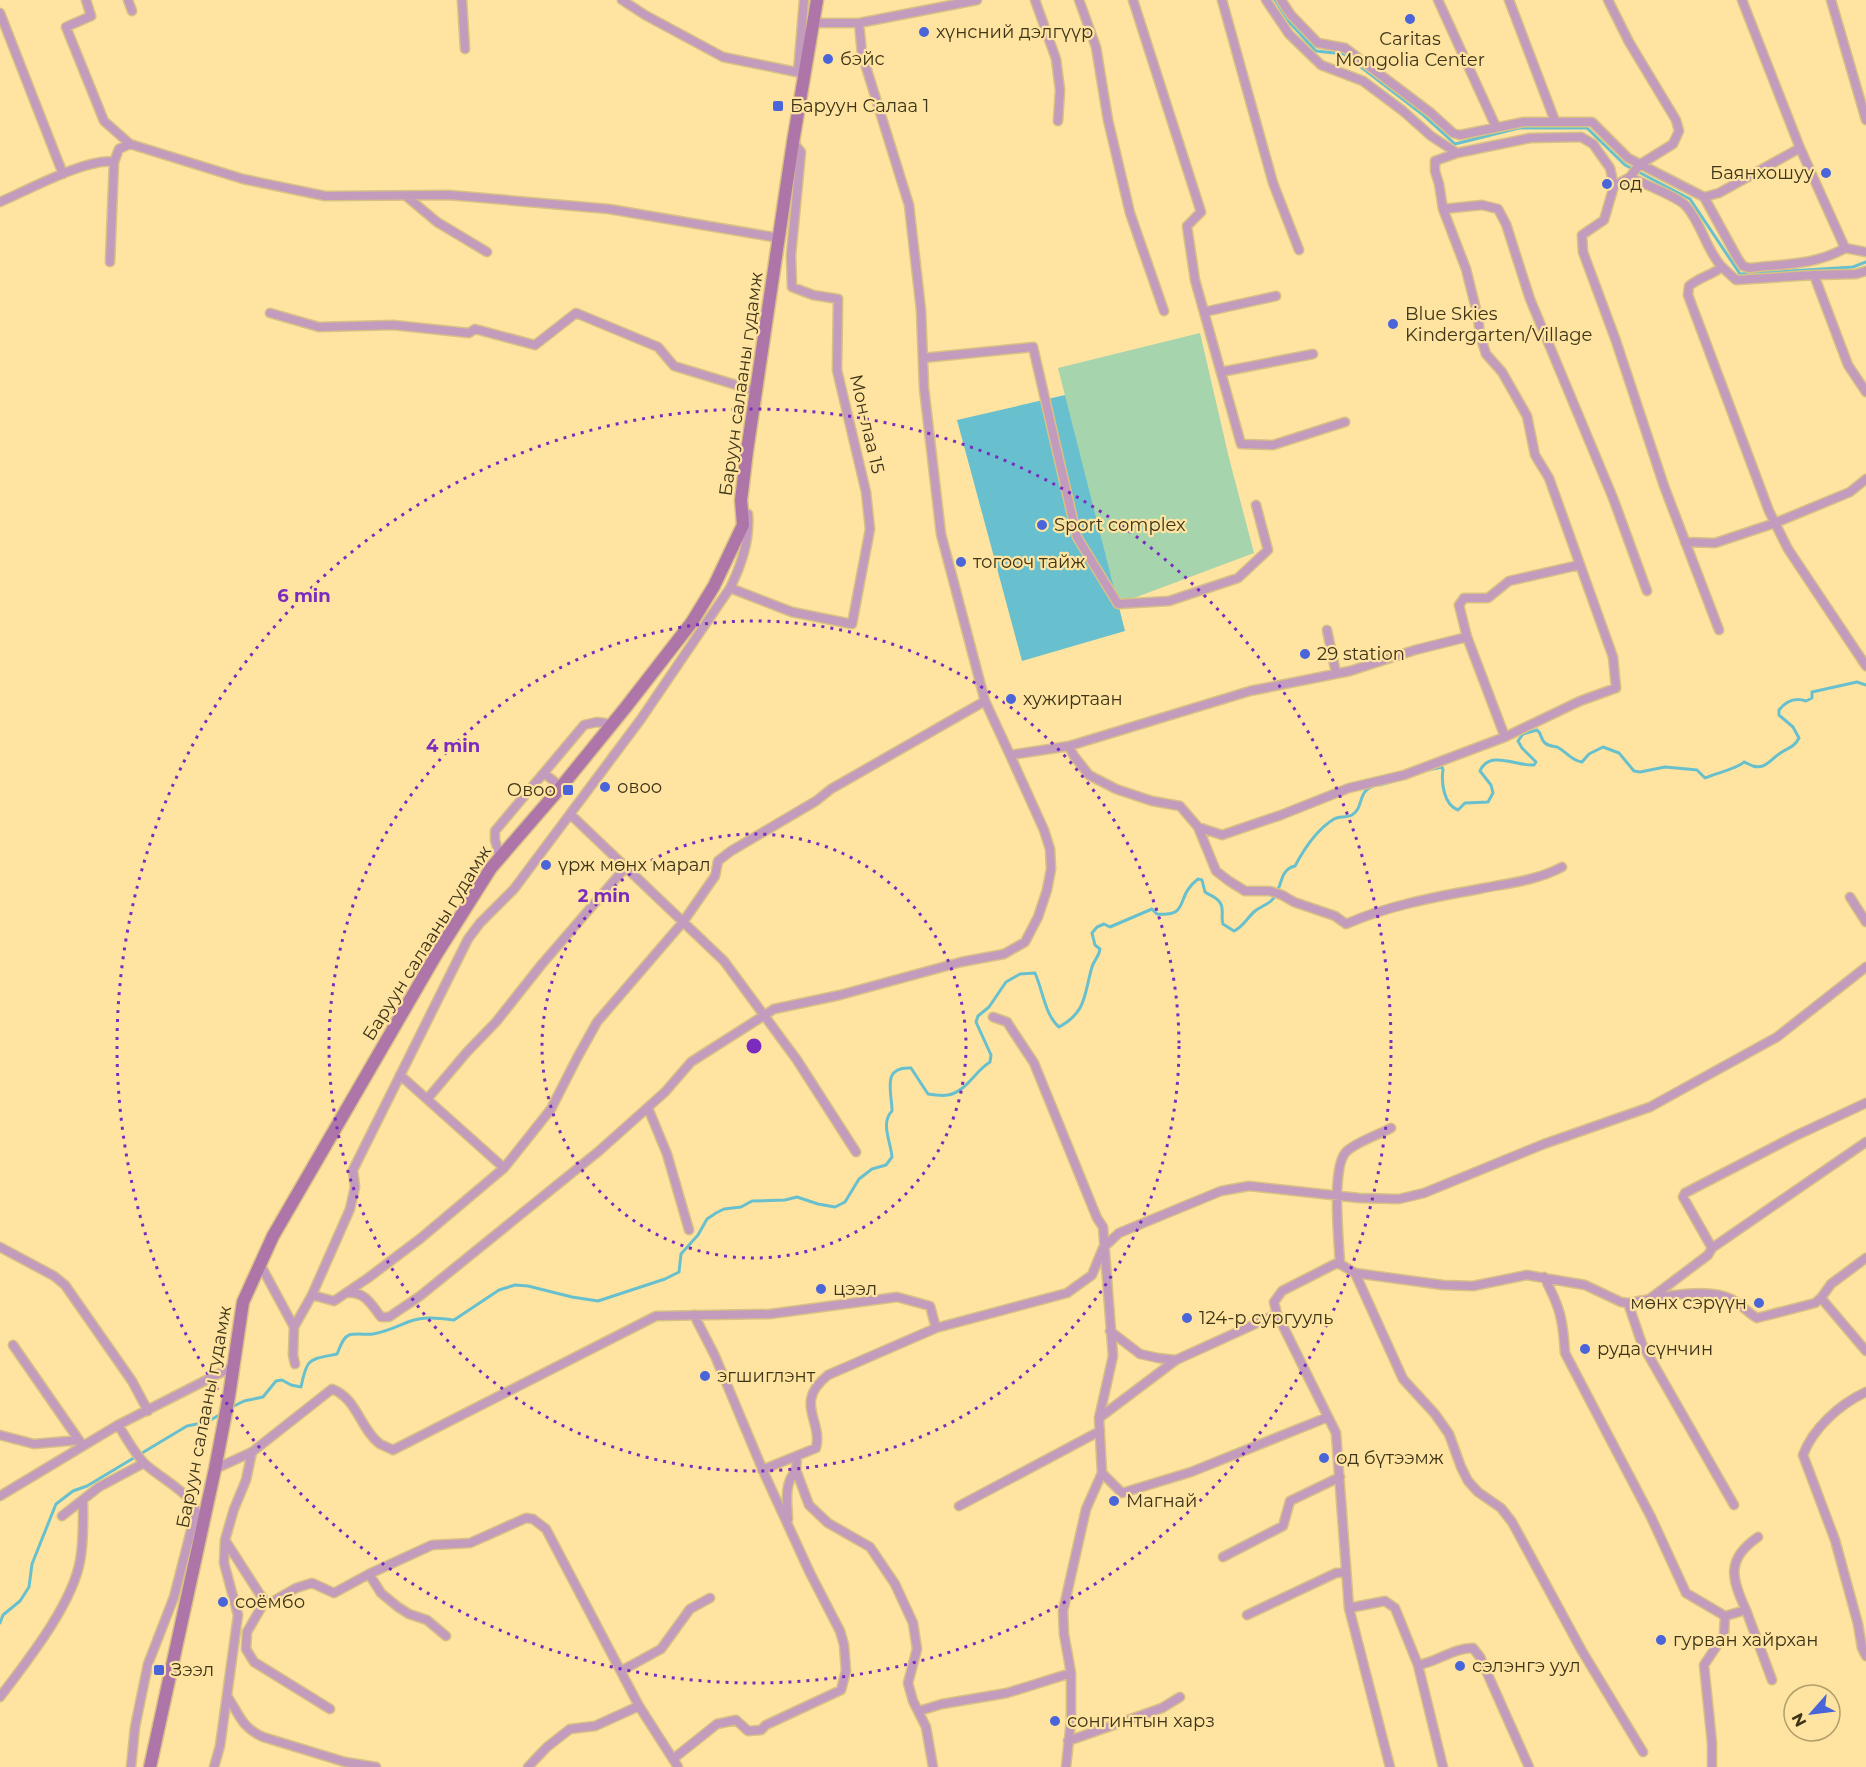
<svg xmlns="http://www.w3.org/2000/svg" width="1866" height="1767" font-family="Montserrat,sans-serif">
<rect width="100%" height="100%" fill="#fee4a0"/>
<path fill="#a5d4ad" d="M1200,333L1229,458L1254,553L1118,604L1058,368Z"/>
<path fill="#68c0cf" d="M1065,395L1125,631L1022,661L957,420Z"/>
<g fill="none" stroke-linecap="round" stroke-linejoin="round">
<path stroke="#68c0cf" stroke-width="3" d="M1275,0L1290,23L1316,51L1344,54L1422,114L1455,144L1519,128H1587L1625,165L1690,199L1740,274L1853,267L1866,262
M1428,770L1442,767L1443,770C1441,783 1444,805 1458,810L1465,803L1488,802L1493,793L1491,785L1480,771C1489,749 1519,767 1534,765L1536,762L1522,748L1518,741L1523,734L1537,730C1542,734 1540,737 1544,742C1547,746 1552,746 1557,747C1566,751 1571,761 1582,762L1589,754L1603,747L1619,753L1634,771L1640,772L1665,767L1687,769L1697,770L1705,778C1716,773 1737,769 1744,762C1747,763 1750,765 1753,766C1765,770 1771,759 1779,754C1787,748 1794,748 1799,738L1793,727L1779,715V710C1786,701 1795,697 1806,701L1812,698V692L1857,682L1866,685
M1380,785L1405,778
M232,1407L244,1401L263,1397L276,1381L282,1380L291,1385L301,1387C307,1357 309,1360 337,1354C340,1348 342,1338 349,1335C356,1333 366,1335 373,1334C386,1332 396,1327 408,1322C423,1316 438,1318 454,1320L499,1290L515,1285L528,1286L572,1297L598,1301L665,1279L679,1272L681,1254L698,1235L707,1219L716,1213L724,1209L741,1207L752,1201L785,1200L797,1197L818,1204L835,1207L845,1202L859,1179L872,1169L886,1165L892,1157C891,1142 880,1123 892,1111C892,1092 881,1066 911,1068L928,1094C934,1095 942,1096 948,1095C966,1092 975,1071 990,1062L991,1055L976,1022L978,1016L989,1007L1006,982L1020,974L1035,973C1043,991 1045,1015 1059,1027C1087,1012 1084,994 1092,967C1094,960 1099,957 1100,949L1095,945L1092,933L1097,927L1104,924L1110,927L1152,909L1157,914C1191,917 1174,897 1198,879L1202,880L1205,892C1211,896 1222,899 1222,909C1223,915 1221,918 1223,924L1234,931C1243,927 1247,918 1255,911C1260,907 1267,905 1272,900C1283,889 1278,870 1295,866C1304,849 1316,830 1334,819C1339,816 1346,818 1352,815C1364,808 1357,792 1373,786
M0,1623L3,1615L20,1601L29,1587L32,1564L56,1504L73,1491L87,1486L187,1426L207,1422L221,1414"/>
<defs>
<path id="street" d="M86,0L91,16L66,27L104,121L130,144L243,179L325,196L449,195L609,209L779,238
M128,0L132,11
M462,0L465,49
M622,0L645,15L723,57L806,74
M1035,0L1056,59L1060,90L1058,121
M1079,0L1096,47L1108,120L1130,213L1164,311
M1133,0L1201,212L1187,226L1195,280L1241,444L1273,445L1345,422
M1222,0L1273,183L1299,250
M1281,0L1291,15L1318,43L1345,48L1431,113L1453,133L1460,135L1524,122H1592L1628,158L1704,197L1738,259L1743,266L1749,268C1782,264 1817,265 1845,248
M1438,0L1496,127
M1509,0L1555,121
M1608,0L1629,42L1676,120L1679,131L1673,144L1639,165L1630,177L1614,186L1604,220L1582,235L1583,252L1616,341L1664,486L1719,630
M1742,0L1800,148L1845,248L1866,252
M1831,0L1866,120
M0,13L63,174
M814,23H859L977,0
M859,23L862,54L909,205L921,310L924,388L941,534L985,701L1010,755L1069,746L1250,691L1350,671L1415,650L1467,637
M798,72L804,0
M1457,153L1530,138L1581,137L1593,144L1610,168L1614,186
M1630,177C1643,184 1677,196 1686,206C1702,224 1706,250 1722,267C1712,275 1700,277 1689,286L1688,295L1769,511L1788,549L1866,666
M406,196L437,222L487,252
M1704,197L1719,193L1800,148
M0,202C26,191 88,157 114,162
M1443,209L1482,205L1498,209L1506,224L1530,299L1613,498L1647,591
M110,262L114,162L119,149L130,144
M1722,267L1736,280L1814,275L1848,365L1866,392
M1814,275L1856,274L1866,271
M1204,312L1276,296
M270,313L319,327L393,325L469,333L475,329L535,345L576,313L658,347L674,366L756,391
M923,358L1033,347L1077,537L1118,604L1169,601L1238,578L1268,550L1256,505
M1221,372L1313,354
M1685,542L1715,543L1775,523L1850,492L1866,479
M730,588L792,612L852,624L870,529L866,492L837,370L838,299L813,295L792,287L791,255L801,152L793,142
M1327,630L1336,673
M1505,737L1467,637L1459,605L1464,598H1488L1509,581L1579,565
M1069,746L1074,756L1089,775L1116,789L1152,801L1180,806L1198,827L1222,835L1281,815L1349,788L1404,775L1505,737L1580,701L1616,688L1613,657L1549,478L1535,455L1527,416L1502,372L1486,354L1480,335L1478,317L1466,269L1443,209L1439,184L1435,171V161L1457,153L1431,136L1403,111L1363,81L1321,65L1289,34L1266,0
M544,773L561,787
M570,814L724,961L797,1060L856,1152
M1198,827L1216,871L1229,881L1245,891H1270L1282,895L1294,902L1335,916L1346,924C1387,906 1434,897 1479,889C1508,883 1536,881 1562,867
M500,857L495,840V831L584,725L597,722L611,724
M1850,897L1866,922
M993,1017L1007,1022L1034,1063L1097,1218L1103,1227L1113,1356L1099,1418L1102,1473L1086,1509L1063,1611L1064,1634L1071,1673V1721L1066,1767
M400,1075L504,1168
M428,1098L467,1052L496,1022L542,964L625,868
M648,1108L667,1154L689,1230
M0,1247L54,1276L65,1285L132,1381L148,1411
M1712,1248L1683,1197L1685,1193L1795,1136L1866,1103
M260,1264L294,1327
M1340,1264C1339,1241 1331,1168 1346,1152C1354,1143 1380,1134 1391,1128
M1355,1273L1403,1379L1435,1414L1449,1434L1461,1467L1468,1481L1478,1492L1501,1508L1512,1522L1582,1651L1643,1752
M1544,1277C1560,1307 1563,1319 1565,1353L1651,1517L1686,1593L1725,1616L1724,1635L1704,1665L1712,1743V1767
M346,1293C365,1291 371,1304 381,1317H389L420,1296L599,1151L665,1092L691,1062L774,1009L840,995L961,962L1004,954L1025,942L1038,917L1047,890L1051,869L1050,849L1044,830L1010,755
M312,1295L334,1301L368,1278L421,1238L504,1168L551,1109L577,1058L597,1022L683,922L715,876L718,861L731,851L816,801L831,789L985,701
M1651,1298L1708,1255L1712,1248L1866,1142
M1821,1298L1831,1284L1866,1258
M1628,1303L1642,1344L1734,1505
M1110,1331L1140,1354L1158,1358L1176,1360L1277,1314
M13,1345L83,1446
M295,1364L293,1355L294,1327L312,1295L350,1209L355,1187L353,1170L468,939L480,923L514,889L641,719L730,588C741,566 750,539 748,514
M1866,1392C1840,1404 1813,1428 1803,1455L1835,1540L1858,1624L1862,1648L1866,1656
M1099,1418L1176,1360
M118,1425C126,1437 134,1453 145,1464C159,1477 191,1493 196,1511L174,1597L148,1664L135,1727L131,1767
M0,1435L34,1444L79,1440
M797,1456L796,1470L809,1505L828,1523L870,1547L895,1584L913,1623L917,1649L908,1683L913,1701L926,1727L933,1767
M215,1469L252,1452L332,1389C357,1398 360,1429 380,1444C384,1446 389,1448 393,1450L656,1316L770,1314L897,1297L930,1306L936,1328L1067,1293L1092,1275L1103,1248L1119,1233L1221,1191L1249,1186L1359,1198L1399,1199L1424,1193L1544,1144L1650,1107L1777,1037L1866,967
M762,1470L816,1448C823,1420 793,1403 828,1375L936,1328
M1102,1473L1122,1493L1191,1472L1328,1417
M0,1496L118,1425L232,1367
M959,1506L1100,1431
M62,1516L99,1487L144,1463
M788,1519C787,1501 784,1484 796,1470
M225,1540L259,1593L265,1601L272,1602L296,1588L312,1583L334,1593L369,1574L432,1545L470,1543L526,1518L533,1519L546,1529L639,1706L678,1767
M1223,1557L1283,1526L1290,1501L1340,1477
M369,1574L381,1593L398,1607L409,1614L427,1620L446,1636
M265,1601L247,1632L246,1649L254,1662L330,1709
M1349,1608L1385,1601L1395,1608L1418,1665L1443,1767
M1746,1610L1772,1680
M1247,1615L1336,1573L1346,1572
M1725,1616L1746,1610C1731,1578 1726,1559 1758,1537
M1418,1665C1437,1662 1453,1648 1473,1648L1480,1657L1529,1767
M621,1671L661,1649L690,1609L710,1598
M227,1696C240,1715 241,1727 263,1737L345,1762L376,1767
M0,1697C27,1661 72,1605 80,1561C84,1541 83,1520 83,1500
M919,1711L942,1704L1007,1693L1071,1673
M1068,1741L1162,1708L1180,1697
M673,1759L717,1724L736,1720L748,1731L761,1730L766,1725L841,1690L846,1671L844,1645L840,1631L810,1573L764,1473L715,1356L694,1315
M214,1767L220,1746L238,1615L224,1563L225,1540L234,1509L246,1480L252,1452
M528,1767L547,1747L570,1729L595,1726L639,1706
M1390,1767L1349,1608L1336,1433L1277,1314L1274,1302L1282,1291L1335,1264H1340L1355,1273L1443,1285L1473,1286L1527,1275L1585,1285L1621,1302L1628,1303C1656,1298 1706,1286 1731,1299C1740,1303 1748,1313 1757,1318L1815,1303L1821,1298L1866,1351"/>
<path id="secondary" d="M150,1767L215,1469L229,1396L243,1302L273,1236L436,955L491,868L561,787L626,707L692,622L714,586L743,525L741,500L747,451L793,142L817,0"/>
</defs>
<use href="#street" stroke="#d8c185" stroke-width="11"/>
<use href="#secondary" stroke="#d8c185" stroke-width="15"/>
<use href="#street" stroke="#c29bbd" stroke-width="8"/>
<use href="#secondary" stroke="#ae75a9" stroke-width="12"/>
</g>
<g fill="none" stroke="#7b2cbf" stroke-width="3" stroke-dasharray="3 6">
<circle cx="754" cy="1046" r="212"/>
<circle cx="754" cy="1046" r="425"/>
<circle cx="754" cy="1046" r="637"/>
</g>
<g fill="#4a64d9" stroke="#fee4a0" stroke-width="2">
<circle cx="1410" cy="19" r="6"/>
<circle cx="924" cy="32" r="6"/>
<circle cx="828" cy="59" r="6"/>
<rect x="772" y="100" width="12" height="12" rx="3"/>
<circle cx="1826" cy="173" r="6"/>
<circle cx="1607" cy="184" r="6"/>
<circle cx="1393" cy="324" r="6"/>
<circle cx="1042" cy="525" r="6"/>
<circle cx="961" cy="562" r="6"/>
<circle cx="1305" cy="654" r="6"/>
<circle cx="1011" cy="699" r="6"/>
<circle cx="605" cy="787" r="6"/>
<rect x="562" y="784" width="12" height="12" rx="3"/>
<circle cx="546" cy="865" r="6"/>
<circle cx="821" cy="1289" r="6"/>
<circle cx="1759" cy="1303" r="6"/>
<circle cx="1187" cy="1318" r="6"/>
<circle cx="1585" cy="1349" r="6"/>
<circle cx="705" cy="1376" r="6"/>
<circle cx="1324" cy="1458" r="6"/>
<circle cx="1114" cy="1501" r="6"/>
<circle cx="223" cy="1602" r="6"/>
<circle cx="1661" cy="1640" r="6"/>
<circle cx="1460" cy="1666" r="6"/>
<rect x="153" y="1664" width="12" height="12" rx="3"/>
<circle cx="1055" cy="1721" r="6"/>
</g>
<g text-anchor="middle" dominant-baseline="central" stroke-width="4.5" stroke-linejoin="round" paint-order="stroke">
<g font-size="18" fill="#3e3418" stroke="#fee4a0" text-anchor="start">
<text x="936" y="32">хүнсний дэлгүүр</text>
<text x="1410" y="39" text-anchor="middle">Caritas<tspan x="1410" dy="21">Mongolia Center</tspan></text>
<text x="840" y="59">бэйс</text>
<text x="790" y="106">Баруун Салаа 1</text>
<text x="1814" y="173" text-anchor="end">Баянхошуу</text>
<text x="1619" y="184">од</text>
<text x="1405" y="314">Blue Skies<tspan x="1405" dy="21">Kindergarten/Village</tspan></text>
<text x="1054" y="525">Sport complex</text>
<text x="973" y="562">тогооч тайж</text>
<text x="1317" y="654">29 station</text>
<text x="1023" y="699">хужиртаан</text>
<text x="617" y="787">овоо</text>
<text x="556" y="790" text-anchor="end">Овоо</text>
<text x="558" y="865">үрж мөнх марал</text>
<text x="833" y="1289">цээл</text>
<text x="1747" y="1303" text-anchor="end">мөнх сэрүүн</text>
<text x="1199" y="1318">124-р сургууль</text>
<text x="1597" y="1349">руда сүнчин</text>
<text x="717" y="1376">эгшиглэнт</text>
<text x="1336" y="1458">од бүтээмж</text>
<text x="1126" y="1501">Магнай</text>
<text x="235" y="1602">соёмбо</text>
<text x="1673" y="1640">гурван хайрхан</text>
<text x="1472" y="1666">сэлэнгэ уул</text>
<text x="171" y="1670">Зээл</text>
<text x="1067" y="1721">сонгинтын харз</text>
</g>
<g font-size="18" fill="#3e3418" stroke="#fee4a0">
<text transform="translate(741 384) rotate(-82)">Баруун салааны гудамж</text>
<text transform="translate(867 424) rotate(77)">Мон-лаа 15</text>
<text transform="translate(427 943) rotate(-58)">Баруун салааны гудамж</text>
<text transform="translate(204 1417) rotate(-79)">Баруун салааны гудамж</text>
</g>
</g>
<circle cx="754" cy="1046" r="9" fill="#7b2cbf" stroke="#fee4a0" stroke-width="3"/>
<g font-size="18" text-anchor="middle" font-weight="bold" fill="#7b2cbf" stroke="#fee4a0" stroke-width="4.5" stroke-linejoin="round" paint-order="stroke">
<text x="304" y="602">6 min</text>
<text x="453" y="752">4 min</text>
<text x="604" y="902">2 min</text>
</g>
<g transform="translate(1812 1713) rotate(242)"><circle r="28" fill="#fee4a0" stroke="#b19e6a" stroke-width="1.5"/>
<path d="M0-4.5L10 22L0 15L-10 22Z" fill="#4a64d9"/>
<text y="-9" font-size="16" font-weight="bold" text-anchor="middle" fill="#3e3418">N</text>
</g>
</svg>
